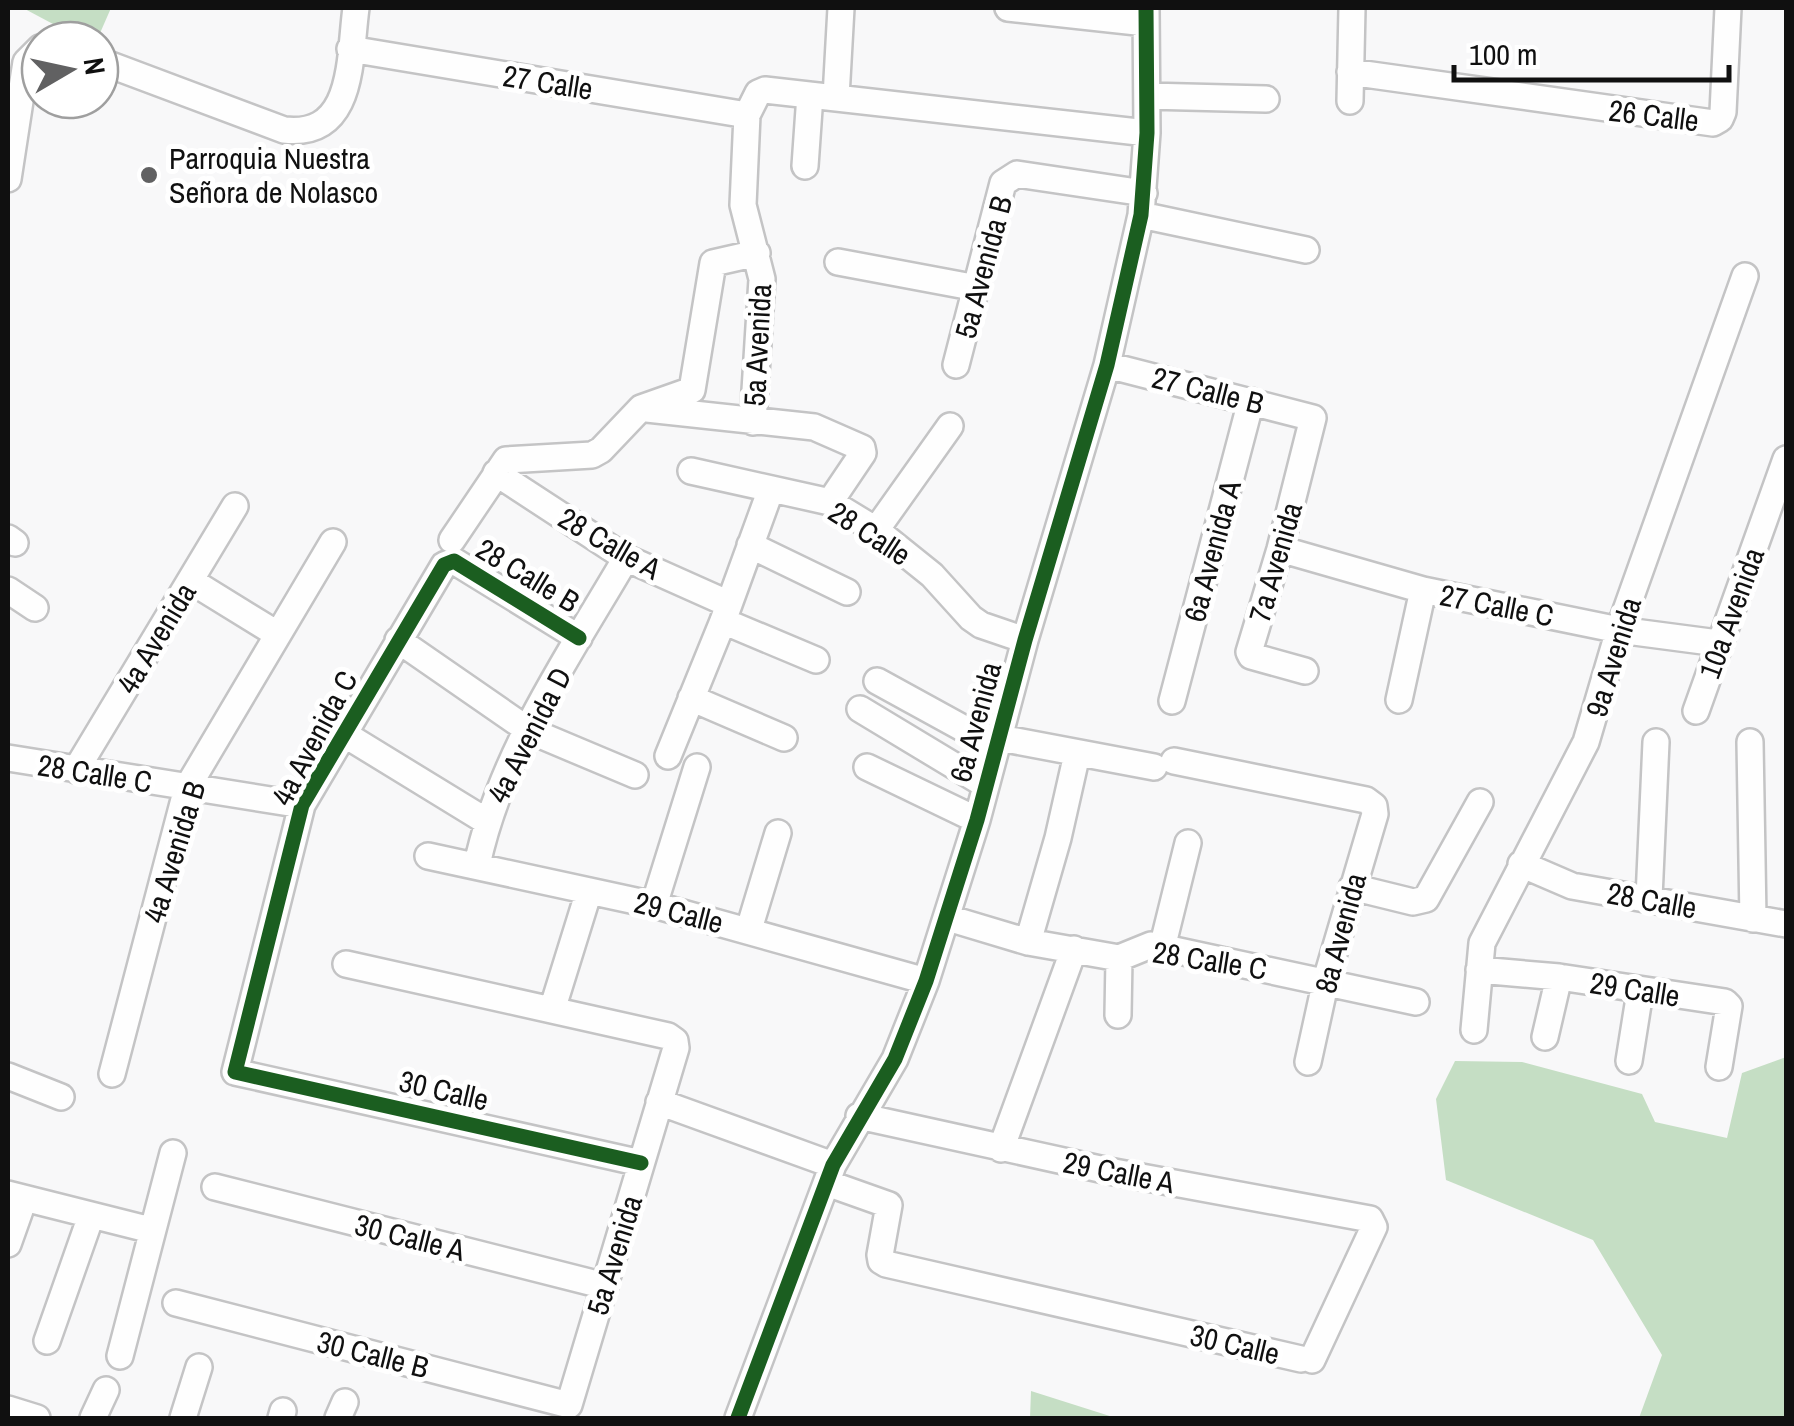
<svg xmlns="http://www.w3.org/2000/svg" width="1794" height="1426" font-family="'Archivo Narrow',sans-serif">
<rect width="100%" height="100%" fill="#f8f8f9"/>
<path fill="#c5dec4" d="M23,8H111L97,40H83Z
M1786,1057V1418H1639L1662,1355L1593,1240L1446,1180L1436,1099L1455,1061L1522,1062L1642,1094L1655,1122L1727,1138L1742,1073Z
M1031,1391L1116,1418H1030Z"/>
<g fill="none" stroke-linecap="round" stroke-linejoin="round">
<defs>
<path id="minor" d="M1008,8L1146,23
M350,49L747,115
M100,61L284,130C355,138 349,59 356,8
M1350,72L1713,123L1720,119L1723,112L1728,8
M1147,96L1266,99
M836,97L841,8
M1350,101L1352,8
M805,166L810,95
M8,179L26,62L40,48
M1141,215L1306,250
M838,262L977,288
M956,365L1003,183L1017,174L1144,193
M1107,365L1313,418L1280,549L1249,652L1251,656L1305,671
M647,409L814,427L862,448L863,453L830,502
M753,422L762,279L743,205L747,115L758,93L765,90L1147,133
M691,471L830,502L876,530L932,575L971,618L981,625L1025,640
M496,473L626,558L729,604
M876,530L950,426
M8,538L15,543
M452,540L506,460L592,455L601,450L641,408L692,390L713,263L757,253
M750,545L847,592
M1280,549L1423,590L1619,630L1718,643
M191,581L277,634
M8,590L35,608
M723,621L816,660
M579,638L454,561L444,565L302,805L235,1072L641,1163
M398,640L528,730L635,775
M877,681L979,737L1000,738L1154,767
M691,698L784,738
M1399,700L1423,590
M1172,701L1251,401
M860,709L986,785
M1696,711L1786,459
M344,734L486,821
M1750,742L1753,919
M668,756L723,621L771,489
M8,758L302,805
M1174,761L1366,800L1374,806L1375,814L1326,980L1308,1062
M867,767L977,820
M76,770L235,506
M428,856L654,905L926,981
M1521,864L1572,886L1786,924
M477,865C500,755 570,654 626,558
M1352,887L1413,902L1426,899L1480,802
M1649,898L1656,742
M654,905L697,767
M948,918L1028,942L1119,958L1151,945L1416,1002
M749,929L778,833
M1028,942L1058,838L1077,754
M1162,948L1188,843
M1479,970L1559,977L1725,1002L1729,1006L1719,1067
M552,1010L589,891
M1118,1015L1119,958
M1474,1030L1482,943L1586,742L1619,630L1745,276
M1545,1037L1559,977
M1629,1061L1640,992
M112,1074L187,788L333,542
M8,1076L61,1097
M659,1102L833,1165
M859,1116L1109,1171L1370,1219L1374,1227L1312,1360
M1001,1149L1074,949
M827,1183L889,1205L880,1255L881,1261L886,1264L1301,1359
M215,1187L605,1286
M8,1194L151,1230
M8,1244L24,1199
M176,1303L569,1405L676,1048L675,1041L668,1036L346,964
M47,1341L91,1216
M120,1356L173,1153
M8,1409L37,1418
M93,1418L106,1390
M183,1418L199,1367
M281,1418L283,1411
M338,1418L345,1402
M738,1418L833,1165L895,1059L926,981L977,820L1025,640L1107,365L1141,215L1147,133L1146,8"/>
</defs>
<use href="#minor" stroke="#c4c4c5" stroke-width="30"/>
<use href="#minor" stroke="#fefefe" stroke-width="25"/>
<defs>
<path id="cycleway" d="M579,638L454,561L444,565L302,805L235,1072L641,1163
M738,1418L833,1165L895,1059L926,981L977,820L1025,640L1107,365L1141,215L1147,133L1146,8"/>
</defs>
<use href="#cycleway" stroke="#fff" stroke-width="21"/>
<use href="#cycleway" stroke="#1b5e20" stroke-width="15"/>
</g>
<circle fill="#616162" stroke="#fff" stroke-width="4" cx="149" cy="175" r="10"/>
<g text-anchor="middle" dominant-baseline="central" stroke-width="10" stroke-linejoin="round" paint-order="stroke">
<g font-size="30" fill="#101010" stroke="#fff">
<text transform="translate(548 82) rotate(9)">27 Calle</text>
<text transform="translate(1654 115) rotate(7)">26 Calle</text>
<text transform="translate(983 267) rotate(-75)">5a Avenida B</text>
<text transform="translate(757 345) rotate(-87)">5a Avenida</text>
<text transform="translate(1208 390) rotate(14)">27 Calle B</text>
<text transform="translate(870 533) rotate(33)">28 Calle</text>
<text transform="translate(610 543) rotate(30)">28 Calle A</text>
<text transform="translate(1212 551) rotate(-75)">6a Avenida A</text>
<text transform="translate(1275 562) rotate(-74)">7a Avenida</text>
<text transform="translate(528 575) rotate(31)">28 Calle B</text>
<text transform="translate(1497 605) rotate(11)">27 Calle C</text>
<text transform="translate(1731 613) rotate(-70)">10a Avenida</text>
<text transform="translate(156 638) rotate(-59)">4a Avenida</text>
<text transform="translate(1613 657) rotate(-73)">9a Avenida</text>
<text transform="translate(975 722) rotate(-75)">6a Avenida</text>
<text transform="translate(529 735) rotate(-63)">4a Avenida D</text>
<text transform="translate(314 738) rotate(-62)">4a Avenida C</text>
<text transform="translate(95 773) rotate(9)">28 Calle C</text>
<text transform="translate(174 852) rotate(-73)">4a Avenida B</text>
<text transform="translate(1652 900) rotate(10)">28 Calle</text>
<text transform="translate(679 912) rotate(14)">29 Calle</text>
<text transform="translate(1340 933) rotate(-75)">8a Avenida</text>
<text transform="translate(1210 960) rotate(9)">28 Calle C</text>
<text transform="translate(1635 989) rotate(9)">29 Calle</text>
<text transform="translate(444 1090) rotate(13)">30 Calle</text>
<text transform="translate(1119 1172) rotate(11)">29 Calle A</text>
<text transform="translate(410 1237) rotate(14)">30 Calle A</text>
<text transform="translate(614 1255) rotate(-73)">5a Avenida</text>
<text transform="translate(1235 1344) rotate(13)">30 Calle</text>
<text transform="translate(373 1354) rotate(14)">30 Calle B</text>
</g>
<g font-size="30" fill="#101010" stroke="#fff" text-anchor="start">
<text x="169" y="158">Parroquia Nuestra<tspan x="169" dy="34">Señora de Nolasco</tspan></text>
</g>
</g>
<rect width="1794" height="1426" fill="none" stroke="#101010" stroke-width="20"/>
<g transform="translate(70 70) rotate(81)"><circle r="48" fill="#ffffff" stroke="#9f9f9f" stroke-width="2.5"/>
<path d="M0-8L18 38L0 25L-18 38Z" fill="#616162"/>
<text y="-15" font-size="28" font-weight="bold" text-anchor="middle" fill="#101010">N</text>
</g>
<path d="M1454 65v15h275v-15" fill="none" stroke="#101010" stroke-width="5"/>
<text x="1469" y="65" font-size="30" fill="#101010" stroke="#ffffff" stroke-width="8" paint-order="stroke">100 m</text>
</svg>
